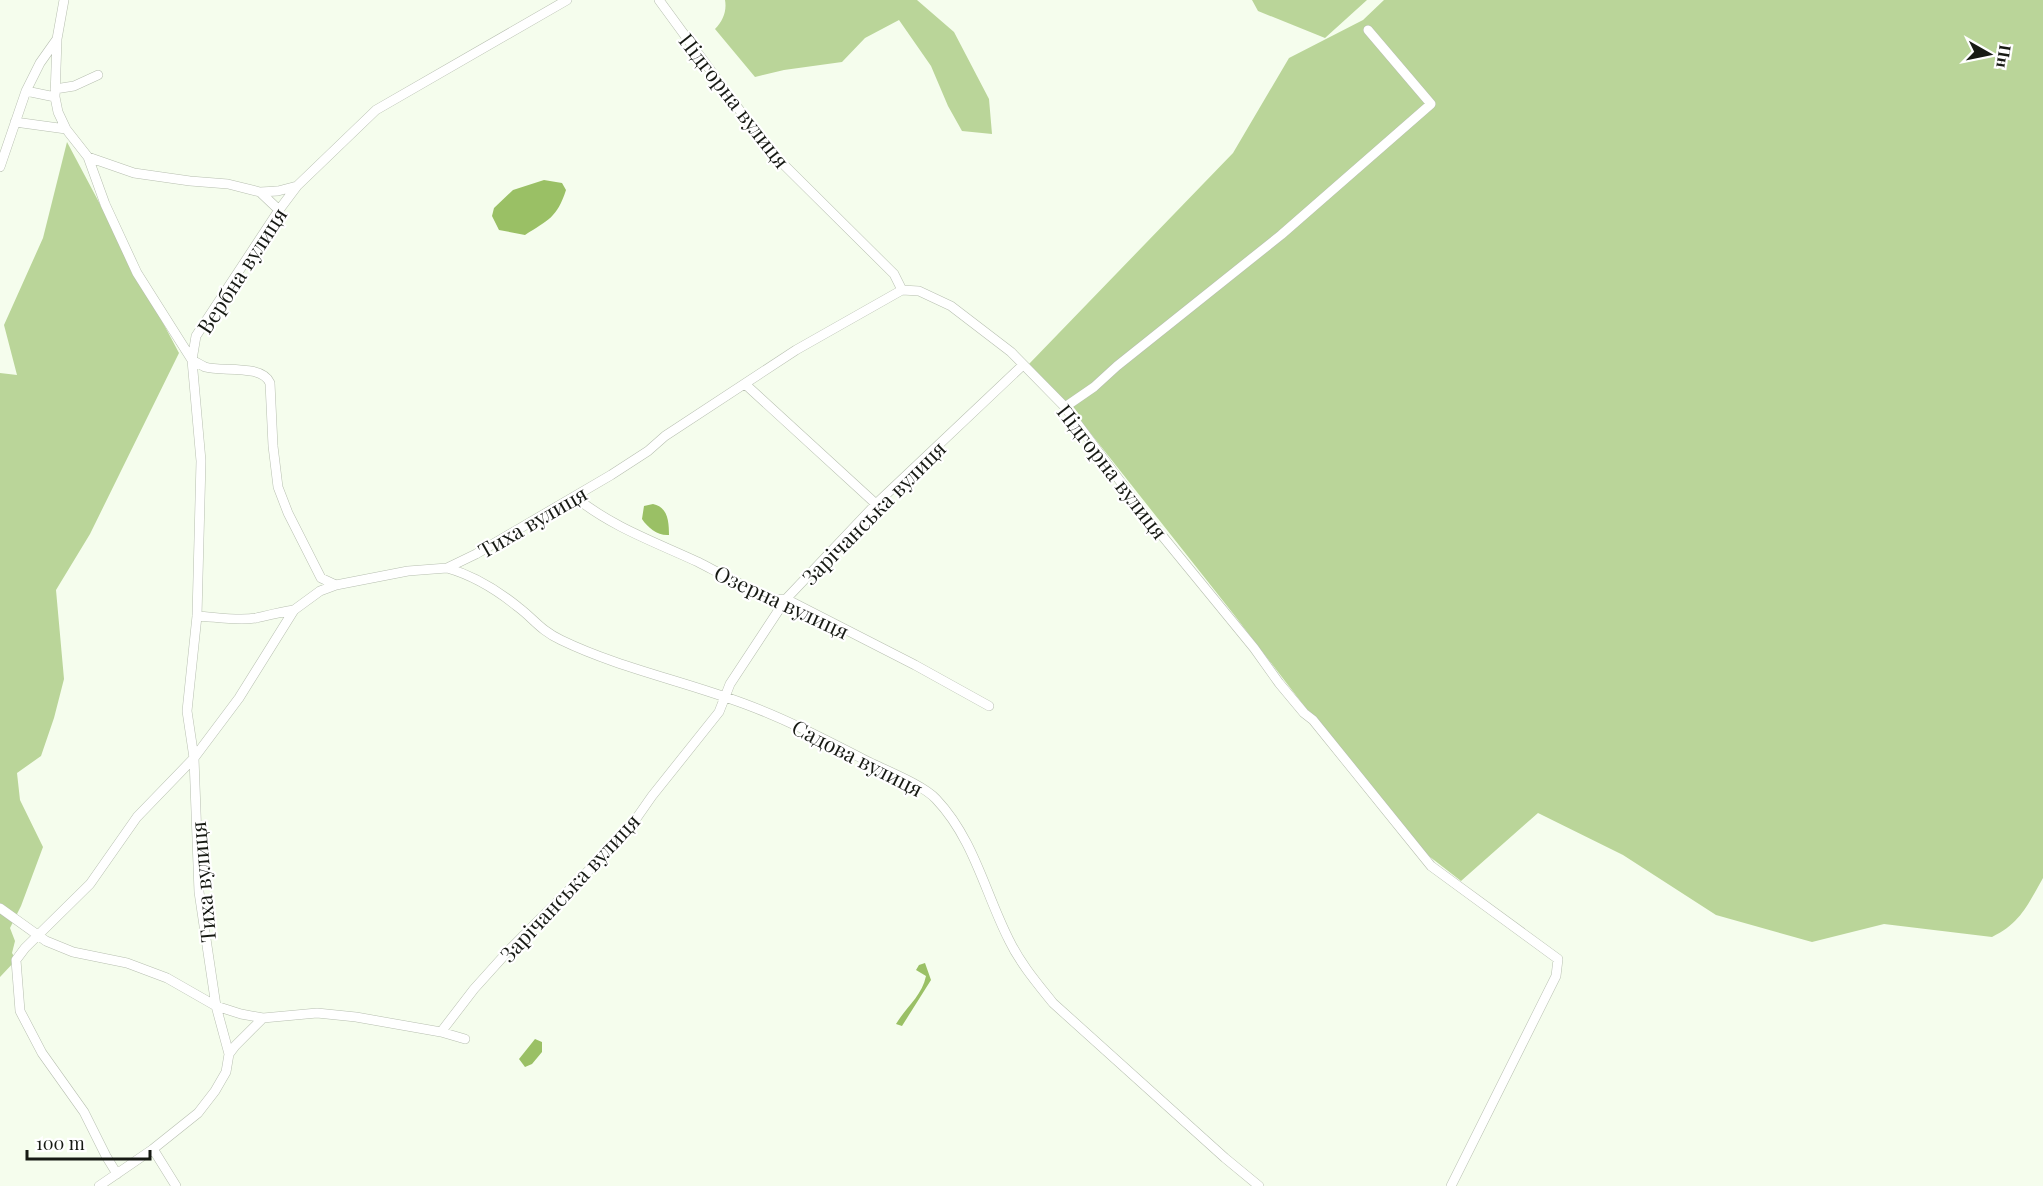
<svg xmlns="http://www.w3.org/2000/svg" width="2043" height="1186" font-family="'Playfair Display',serif">
<rect width="100%" height="100%" fill="#f5fded"/>
<path fill="#bad599" d="M725,0H917L954,32L989,99L992,134L962,131L948,106L931,66L899,20L865,38L842,62L784,70L755,77L715,29C723,21 727,11 725,0Z
M1252,0H1367L1325,38L1258,11Z
M1384,0H2043V878C2028,904 2021,923 1992,937L1884,924L1812,942L1716,915L1623,855L1538,813L1461,881L1425,853L1351,767L1235,616L1069,406L1029,364L1233,153L1289,58L1363,20Z
M67,142L179,353L90,534L56,590L64,679L54,718L41,756L17,773L20,800L43,847L21,906L10,928L15,941L12,953L16,960L0,977V373L17,375L4,325L43,238Z"/>
<path fill="#9ac065" d="M544,180L562,183L566,190C557,218 548,220 525,235L499,230L492,216L494,208L513,190Z
M653,504C668,507 669,522 669,535C658,536 648,528 642,519L644,506Z
M925,963L931,980L902,1026L896,1024C906,1007 922,996 926,976L916,970L919,965Z
M535,1039L542,1042V1052L532,1064L525,1067L519,1059Z"/>
<g fill="none" stroke-linecap="round" stroke-linejoin="round">
<defs>
<path id="minor" d="M659,0L768,149L894,274L902,290L919,291L951,306L1011,352L1065,407L1146,516L1254,648L1279,683L1304,713L1313,720L1431,866L1558,959L1556,976L1451,1186
M57,39L55,97L58,112L66,129L88,157L105,204L137,273L192,360C196,362 201,365 205,367C222,372 262,364 270,383L273,446L278,487L288,513L321,578L336,585
M55,89L74,86L98,75
M26,91L55,97
M15,122L66,129
M88,157L134,173L190,181L228,184L260,192L278,191L297,186
M0,167L26,91L40,63L57,39L64,0
M260,192L279,210
M745,384L876,504
M1065,407L1094,387L1117,366L1281,235L1431,104L1368,30
M575,497C612,527 655,542 698,562C723,575 747,588 773,600L786,599L915,665L989,706
M447,568C472,575 497,590 518,607C534,619 540,630 561,640C619,668 684,681 745,704C788,720 828,741 869,762C887,771 923,785 936,799C974,839 985,893 1009,940C1020,963 1037,983 1053,1003L1225,1158L1259,1186
M197,616C216,617 237,621 256,618C269,615 281,612 294,610
M0,908L46,941L73,952L127,963L167,978L216,1006L241,1014L263,1018
M441,1032L465,1039
M229,1054L216,1006L199,892L194,758L239,698L294,610L320,591L336,585L408,571L447,568L476,554L611,475L648,451L665,436L796,350L902,290
M153,1149L176,1186
M117,1174L106,1156L84,1112L42,1053L20,1011L16,960L25,948L90,884L137,817L194,758L187,711L197,616L201,461L192,360L196,336L279,210L297,186L376,110L567,0
M99,1186L153,1149L198,1113L215,1091L226,1072L229,1054L235,1046L263,1018L317,1013L356,1017L441,1032L474,989L510,949L622,837L638,816L652,796L719,712L730,684L786,599L876,504L1023,365"/>
</defs>
<use href="#minor" stroke="#b7bfb0" stroke-width="10"/>
<use href="#minor" stroke="#fff" stroke-width="9"/>
</g>
<g text-anchor="middle" dominant-baseline="central" stroke-width="4.5" stroke-linejoin="round" paint-order="stroke">
<g font-size="21" fill="#171a14" stroke="#fff">
<text transform="translate(735 100) rotate(52)">Підгорна вулиця</text>
<text transform="translate(241 270) rotate(-57)">Вербна вулиця</text>
<text transform="translate(1113 471) rotate(52)">Підгорна вулиця</text>
<text transform="translate(873 512) rotate(-45)">Зарічанська вулиця</text>
<text transform="translate(532 521) rotate(-30)">Тиха вулиця</text>
<text transform="translate(782 601) rotate(25)">Озерна вулиця</text>
<text transform="translate(858 757) rotate(27)">Садова вулиця</text>
<text transform="translate(202 882) rotate(-95)">Тиха вулиця</text>
<text transform="translate(569 887) rotate(-47)">Зарічанська вулиця</text>
</g>
</g>
<g transform="translate(1989 54) rotate(99)" stroke="#ffffff" stroke-width="4.5" paint-order="stroke">
<path d="M0-4.5L10 22L0 15L-10 22Z" fill="#171a14"/>
<text y="-9" font-size="16" font-weight="bold" text-anchor="middle" fill="#171a14">Пн</text>
</g>
<path d="M27 1150v9h123v-9" fill="none" stroke="#171a14" stroke-width="3"/>
<text x="36" y="1150" font-size="18" fill="#171a14" stroke="#ffffff" stroke-width="4.5" paint-order="stroke">100 m</text>
</svg>
